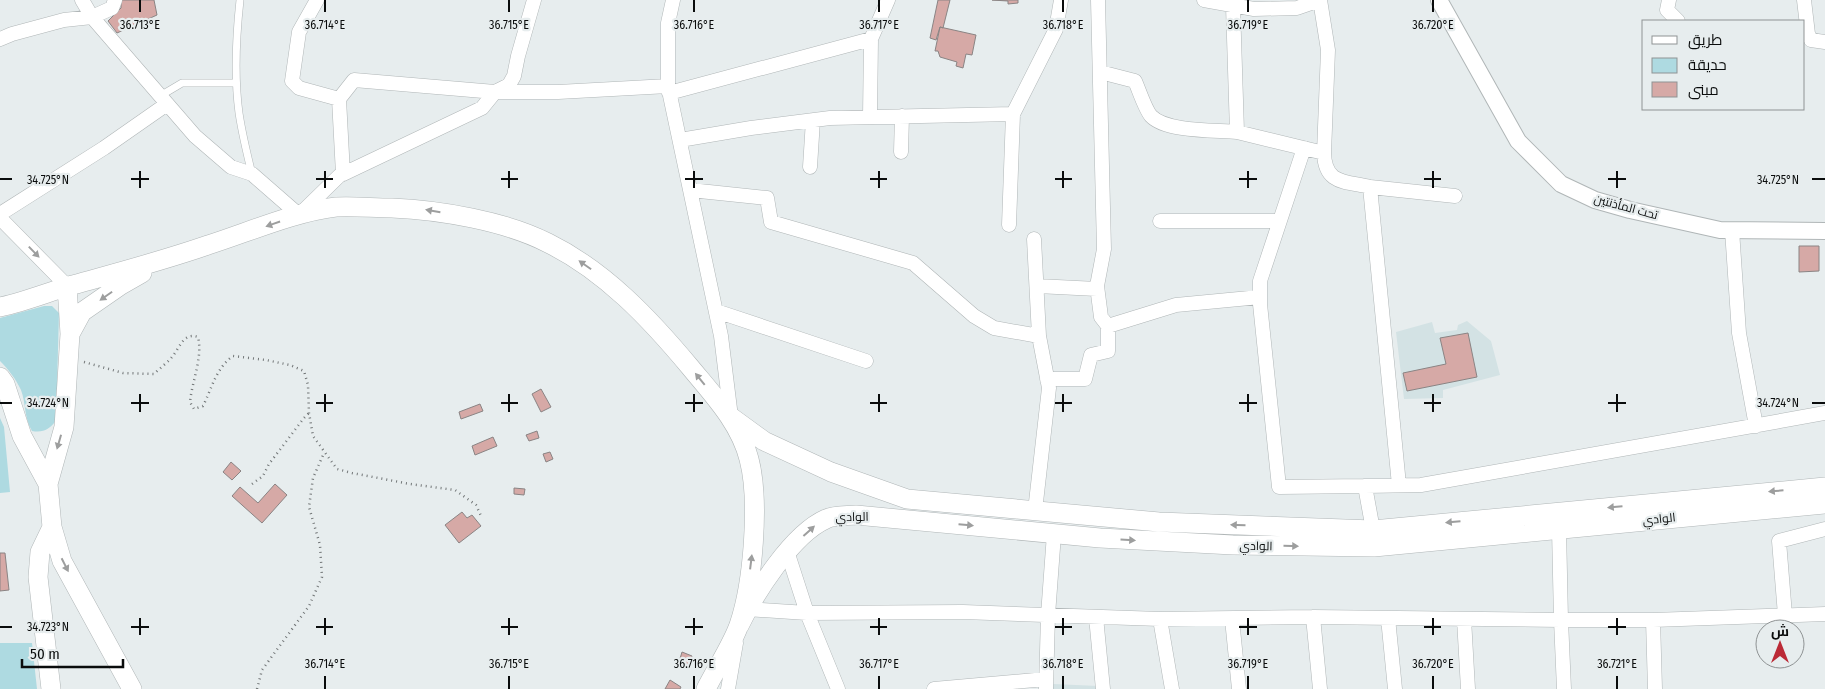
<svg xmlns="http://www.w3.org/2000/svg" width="1825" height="689" font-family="'Fira Sans Condensed',Cairo,sans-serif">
<rect width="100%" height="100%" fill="#e7edee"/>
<path fill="#d3e2e4" d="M1467,321L1491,341L1500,375L1443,390V398L1404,399L1396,332L1432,322L1435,333L1457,330L1458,325Z
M1053,684L1098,686L1099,689H1053Z"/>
<path fill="#aedae1" d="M44,306H52L59,313L56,421C49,429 44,433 32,431C24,418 26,403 21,390C16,379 8,369 0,361V318Z
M0,418L4,427L10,492L0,493Z
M0,643H32L37,689H0Z"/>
<path fill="#d6a9a6" stroke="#8a8484" d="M121,0H154L157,15L117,33L108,21L121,8Z
M938,0H950L943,28L940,27L936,40L930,38Z
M992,0H1018V3L1008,4V1Z
M940,27L976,35L972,55L966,54L963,68L956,66L957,62L940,57L938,51H935Z
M1799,246H1819V271L1799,272Z
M1468,333L1477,377L1407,391L1403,373L1446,364L1440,338Z
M541,389L551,407L541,412L532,394Z
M480,404L483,411L461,419L459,412Z
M537,431L539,438L529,441L526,435Z
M493,437L497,446L475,455L472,446Z
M550,452L553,459L546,462L543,454Z
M231,462L241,471L232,480L223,472Z
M275,484L287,495L262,523L232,496L240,487L258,503Z
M514,488L525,489L524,495L514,494Z
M462,512L467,518L472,515L481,526L459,543L445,525Z
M0,553H5L9,590L0,591Z
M682,652L692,656L689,665L679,662Z
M670,680L681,687L680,689H665Z"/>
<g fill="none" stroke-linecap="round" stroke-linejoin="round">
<defs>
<path id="service" d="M240,0C236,37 234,76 239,113C242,133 247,154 252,174
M160,96L182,83H236"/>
<path id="minor" d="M82,0L92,17L195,136L231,167L252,174L299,215L339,176L482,108L495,92H558L668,86L721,336L731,417
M317,0L299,32L292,81L299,88L339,99L354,80L495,92L509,85L514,76L518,56L534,0
M1204,0L1254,9L1297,8L1320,0L1328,50L1324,153L1237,132L1233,6
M1669,0L1667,10L1678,21
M1804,0L1808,34L1811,40L1825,42
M0,39L12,34L64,20L92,17L112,8L115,0
M1100,72L1135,81C1139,90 1145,109 1151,116C1166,132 1215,130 1237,132
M668,86V23L673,0
M669,93L871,39L888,0
M339,99L343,174
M870,117L871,39
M680,140L751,128L830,118L1013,114L1056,29L1061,0
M1304,148L1260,281V304L1279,487L1365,486
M901,152L902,116
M1324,153C1325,184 1344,181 1370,187L1399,485
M810,167L813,120
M1370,187L1455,196
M690,190L767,198L771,222L913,263L974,316L994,328L1039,336L1049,388L1035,511
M0,214L104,148L167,104
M0,218L67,286
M1160,221H1279
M1009,225L1013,114
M1732,230L1739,333L1756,426
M1034,239L1039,336
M1037,286L1097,289
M716,311L866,361
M1108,326L1176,305L1260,297
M1047,379H1085L1091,355L1108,351V326L1101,317L1097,286L1104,249L1098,0
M1559,529L1561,620L1564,689
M1373,530L1365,486L1421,485L1825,413
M787,551L807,613L838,689
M747,609L807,613L963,612L1160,619L1313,617L1561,620H1653L1825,614
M1785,615L1779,541L1825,529
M1096,617L1103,689
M1313,617L1320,689
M1388,618L1395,689
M1160,619L1172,689
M1232,619L1239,689
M1464,619L1468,689
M1653,620L1655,689
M728,689L736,643
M934,689L1046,679
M1046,689L1048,615L1054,534"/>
<path id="tertiary" d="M1439,0L1518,141L1561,184L1595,200L1630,210L1720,230L1825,231"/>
<path id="secondary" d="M67,286L70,334
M0,307C23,302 46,293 69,286C116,273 162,261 208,245C249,232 294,212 336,207C354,206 374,208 392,208C440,210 505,221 548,243C605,271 650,319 690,367C713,395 740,423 749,459C760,501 753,584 739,625C732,645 716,669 706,689
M0,377L5,384L22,436L48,484L52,527L62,561L132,689
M731,417L764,441L831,472L907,499L1159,522L1373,530L1825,487
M48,484L64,427L70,334L82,312L121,285L142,273
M739,626C755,593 792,534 826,519C834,515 847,516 856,515L1100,538L1233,545L1374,547L1825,504
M51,689L38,577L40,552L52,527"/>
</defs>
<use href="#service" stroke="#b0b6b7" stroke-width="8"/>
<use href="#minor" stroke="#b0b6b7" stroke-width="15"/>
<use href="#tertiary" stroke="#b0b6b7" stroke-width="18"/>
<use href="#secondary" stroke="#b0b6b7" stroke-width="20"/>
<path stroke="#727677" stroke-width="2.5" stroke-dasharray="1 4" stroke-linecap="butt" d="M84,362L123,373L154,374C160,368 167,363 172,357C180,348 183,332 198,337C203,357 192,381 190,402L194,409L203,406C212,388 216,368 233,356L266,360L290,365L304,371L308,385L309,413L313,436L337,469L352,473L410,484L455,490L476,505L482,518
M252,484L263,476L269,464L304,418L309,413
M257,689L262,670L309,606L322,577L320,545L309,507L313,478L324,453"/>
<use href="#service" stroke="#fff" stroke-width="7"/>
<use href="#minor" stroke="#fff" stroke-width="14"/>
<use href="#tertiary" stroke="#fff" stroke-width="16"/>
<use href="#secondary" stroke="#fff" stroke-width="19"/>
</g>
<defs><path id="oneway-solid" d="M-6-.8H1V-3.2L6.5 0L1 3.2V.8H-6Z" transform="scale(1.25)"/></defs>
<g fill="#9d9e9e">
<use href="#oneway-solid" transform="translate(433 211) rotate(-170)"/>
<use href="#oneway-solid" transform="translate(273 224) rotate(161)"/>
<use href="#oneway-solid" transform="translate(34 252) rotate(46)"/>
<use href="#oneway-solid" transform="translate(585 265) rotate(-145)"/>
<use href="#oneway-solid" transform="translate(106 296) rotate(145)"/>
<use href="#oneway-solid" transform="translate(700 379) rotate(-129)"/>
<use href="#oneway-solid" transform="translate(59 442) rotate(106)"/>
<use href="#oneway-solid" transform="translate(1776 491) rotate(175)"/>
<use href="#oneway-solid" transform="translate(1615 507) rotate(175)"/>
<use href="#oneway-solid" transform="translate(1453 522) rotate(175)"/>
<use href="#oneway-solid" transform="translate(966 525) rotate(5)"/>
<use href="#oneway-solid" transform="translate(1238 525) rotate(-178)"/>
<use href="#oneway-solid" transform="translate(809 531) rotate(-42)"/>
<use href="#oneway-solid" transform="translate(1128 540) rotate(3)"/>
<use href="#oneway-solid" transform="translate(1291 546) rotate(1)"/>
<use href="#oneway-solid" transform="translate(751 562) rotate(-83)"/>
<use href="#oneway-solid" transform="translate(65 565) rotate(63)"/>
</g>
<path fill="none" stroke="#0a0c0c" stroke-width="2" d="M140,0V12M325,0V12M509,0V12M694,0V12M879,0V12M1063,0V12M1248,0V12M1433,0V12M140,171V188M325,171V188M509,171V188M694,171V188M879,171V188M1063,171V188M1248,171V188M1433,171V188M1617,171V188M0,179H12M131,179H149M316,179H333M501,179H518M685,179H703M870,179H887M1055,179H1072M1239,179H1257M1424,179H1441M1608,179H1626M1812,179H1825M140,394V412M325,394V412M509,394V412M694,394V412M879,394V412M1063,394V412M1248,394V412M1433,394V412M1617,394V412M0,403H12M131,403H149M316,403H333M501,403H518M685,403H703M870,403H887M1055,403H1072M1239,403H1257M1424,403H1441M1608,403H1626M1812,403H1825M140,618V635M325,618V635M509,618V635M694,618V635M879,618V635M1063,618V635M1248,618V635M1433,618V635M1617,618V635M0,627H12M131,627H149M316,627H333M501,627H518M685,627H703M870,627H887M1055,627H1072M1239,627H1257M1424,627H1441M1608,627H1626M325,676V689M509,676V689M694,676V689M879,676V689M1063,676V689M1248,676V689M1433,676V689M1617,676V689"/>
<g text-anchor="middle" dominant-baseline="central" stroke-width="4.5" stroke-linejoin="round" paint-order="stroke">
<g font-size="12" fill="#0a0c0c" stroke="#e7edee">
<text transform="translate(1626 207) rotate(15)">تحت المأذنتين</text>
<text transform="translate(852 517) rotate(-1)">الوادي</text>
<text transform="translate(1659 519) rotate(-6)">الوادي</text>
<text transform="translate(1256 546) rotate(1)">الوادي</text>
</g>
</g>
<g font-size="12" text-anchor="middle" fill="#0a0c0c" stroke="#e7edee" stroke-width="4.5" stroke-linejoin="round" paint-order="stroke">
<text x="140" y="29">36.713°E</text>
<text x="325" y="29">36.714°E</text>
<text x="509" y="29">36.715°E</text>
<text x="694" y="29">36.716°E</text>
<text x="879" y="29">36.717°E</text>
<text x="1063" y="29">36.718°E</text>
<text x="1248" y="29">36.719°E</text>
<text x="1433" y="29">36.720°E</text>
<text x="48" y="184">34.725°N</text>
<text x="1778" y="184">34.725°N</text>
<text x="48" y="407">34.724°N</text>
<text x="1778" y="407">34.724°N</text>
<text x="48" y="631">34.723°N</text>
<text x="325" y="668">36.714°E</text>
<text x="509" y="668">36.715°E</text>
<text x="694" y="668">36.716°E</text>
<text x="879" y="668">36.717°E</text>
<text x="1063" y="668">36.718°E</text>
<text x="1248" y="668">36.719°E</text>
<text x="1433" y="668">36.720°E</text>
<text x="1617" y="668">36.721°E</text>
</g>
<rect x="1642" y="20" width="162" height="90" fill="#e7edee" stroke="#8f9394"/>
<rect x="1652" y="36" width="25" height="8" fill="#ffffff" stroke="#8f9394"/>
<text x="1688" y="45" font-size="15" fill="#0a0c0c">طريق</text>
<rect x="1652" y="58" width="25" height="15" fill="#aedae1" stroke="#8f9394"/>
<text x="1688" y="70" font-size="15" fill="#0a0c0c">حديقة</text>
<rect x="1652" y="82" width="25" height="15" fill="#d6a9a6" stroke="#8f9394"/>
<text x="1688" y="95" font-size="15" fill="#0a0c0c">مبنى</text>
<g transform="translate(1780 644)"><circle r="24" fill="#e7edee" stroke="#8f9394"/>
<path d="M0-4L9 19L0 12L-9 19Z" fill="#bb2a36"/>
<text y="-8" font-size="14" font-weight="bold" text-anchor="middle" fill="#0a0c0c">ش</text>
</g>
<path d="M22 659v8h101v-8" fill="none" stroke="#0a0c0c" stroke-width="2.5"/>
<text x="30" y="659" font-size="15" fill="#0a0c0c" stroke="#e7edee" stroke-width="4" paint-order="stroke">50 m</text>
</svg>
